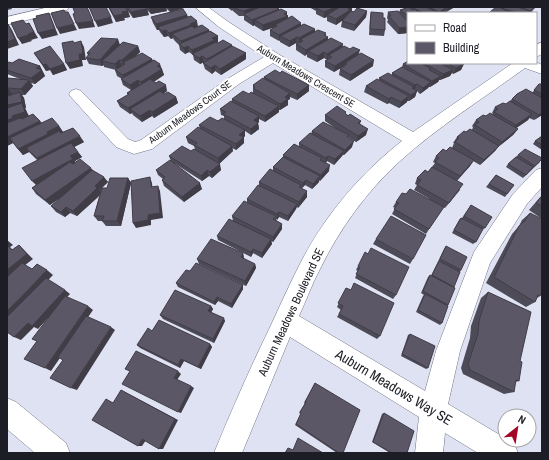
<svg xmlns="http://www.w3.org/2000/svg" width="549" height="460" font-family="'Archivo Narrow',sans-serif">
<rect width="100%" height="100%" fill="#dee2f3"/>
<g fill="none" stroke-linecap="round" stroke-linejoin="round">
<defs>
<path id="minor" d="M49,7H69L67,10L7,25V17Z
M195,7H208L227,21L278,54L413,132L513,63L536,62L542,65V74L525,68C484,98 436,128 399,162C366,192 339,230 320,269C312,284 306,301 299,316L425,391L436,351L474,252L513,194L536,170L542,168V187L527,204L490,263L460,351L448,404L505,438V440C514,440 515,446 518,453H478L445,433L443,453H415L419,417L290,337L242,453H214C232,409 251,366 272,323C282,301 292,279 303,258C327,213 362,172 402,141L273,63L239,84L152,149L134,154L116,147L71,97L69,94L71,91L76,89L81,91L128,139L135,142L141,140L229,78L264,57L219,27Z
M542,42V54L536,57V45Z
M7,398L16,402L66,443L70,453H35L7,429Z"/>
</defs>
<use href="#minor" stroke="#727584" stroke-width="1"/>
<use href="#minor" fill="#fff" fill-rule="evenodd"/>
</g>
<path fill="#4e4b58" d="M108,7H184V8L170,12L166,8L167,11L151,14L147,10L149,15L133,18L128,11L130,17L124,18L125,20L116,22Z
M227,7H276L279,9V10L288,16V18L301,25L315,32L326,33L325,35L328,39L359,54L373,66L350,81L339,75L340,69L344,66L334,72L325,67V61L327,60L324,58L317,62L307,57V54L305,56L296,50V44H298L296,43L289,47L280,42V40L279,41L270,36V30L275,27L263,31L255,26V25L253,26L244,20V16H239L233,11V10L232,11Z
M309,7H352V11L354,12L367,11L366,17L354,31L341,27L342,21L344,19L336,25L327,21V17L324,18L316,14V11Z
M410,7H454L453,8L446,12H444V13H408V33L398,34L387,22L388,20L387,18L388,12H399L400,10L410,8Z
M496,7H536L533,10L531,13H490Z
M371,12L383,18L385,30L384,36L369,35L370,18Z
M187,15L188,17L198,26L209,30V31L218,36V42L217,43L232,45V47L246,53V59L221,75L215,71L212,74L205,69L203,63H204V62L200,64L194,60L193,55L189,52L185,54L180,50L179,45L174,40L173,38L171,39L168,36L164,37L160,32L159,30H157L153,23L151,17Z
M120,44L138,46L140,52L136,56L152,59L153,61L162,69L164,75L154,82L167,91L163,94L176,97L178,103L154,118L152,116L142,122L133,115L132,113L130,114L120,107L117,101L128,95L127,93L131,90L123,85L121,79H122L117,76L115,70H116L104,67V65L102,66L89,64L86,58L88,55L87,53Z
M34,53L64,64L67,70L53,75L50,70L46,71Z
M7,63H12L40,66L45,76L35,84L31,83L33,86L25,95H22L24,98L26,108H25L29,116L40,121L42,123L59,126L63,132L84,142L74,147L82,157L75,161V163L94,171L108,182L102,188H107L128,178L131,183L121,226H106L102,221H98L94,216L100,194L98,197L77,216L70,213L65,217L56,212L51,206L61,197L50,205L36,194L32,188L36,185L37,160L29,152L23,155L13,143L7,146V78L20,79L7,74Z
M408,63H463L461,70L453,74L452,73L450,76L440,80H439L438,82L430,87H429L428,88L420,94L417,91L415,97L409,101H407V102L399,108L389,103L387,104L364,92L366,86L379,80V78L392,75V73L402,67L403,64Z
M280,73L309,85V91L297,100L290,97V99L288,100V105L280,110H279V112L265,122L259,119V122L258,123L259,129L251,135L245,131V136L244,137V143L236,150L232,148L233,151L219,164L221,170L212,178L209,176L202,181L174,163L202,189L184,202L164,186L162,180L163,179L158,175L156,170L171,161L169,156L191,151L195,149L194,146L188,143L186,137L200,129L199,125L224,119V116L221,115L220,109L232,102V99L253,93V85L264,79V77Z
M542,83V115L534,120L529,118L528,120L516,128L518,129L513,135L498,147L495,151L480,165L473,161L470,166L457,181L460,190L445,208L443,207L426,234L392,214L395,208L393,207L396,202L406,194L430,199L414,190L417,185L415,184L417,178L428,172L432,167L435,163L433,162L436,156L452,148L454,143H453L457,137L472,130L473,127L472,126L476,120L492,115L493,114L492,113L495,107L506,104L510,101L512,99L532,93L539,84H541Z
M346,114L361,121L360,124L366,135L356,142L348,137V138L352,147L344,155H343L342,156L334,165L327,161L326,163L329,171L320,181L319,180V182L312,189L305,185L302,188H301L307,197L298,208L297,207L296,209L288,221L279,217L277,220L276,219V220L282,224V229L273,242L271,241L272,244L262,258L253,253L251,257L218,240L217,236L233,221L232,216L247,203V199L259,185V182L273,171V167L283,158V155L299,146V143L311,134L312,131L335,128L325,121V115Z
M542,136V150L533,144L535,141Z
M518,155L540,162L523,178L506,167L508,164Z
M496,175L514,185L505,197L486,187Z
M542,195V219L529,210Z
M471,205L485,228L482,230L476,242L473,244L452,233L459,220L461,218H462Z
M530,213L540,296L537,298L535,302L526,307L486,283L512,234L519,226L522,220Z
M376,239L413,259L410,264L373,244Z
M446,246L461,270L460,272L453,287L448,305L447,306L442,323L440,325L416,312L423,296L424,295L421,293L428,277L430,275L431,276L444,249Z
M243,253L244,259L255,264L256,268L246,286L199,264L197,259Z
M358,266L396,295L393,299L355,278L358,271L356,270Z
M190,271L243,285V289L232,308L218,301L215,305L178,287L176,283Z
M346,288L380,336L377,339L337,317L341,310L337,307Z
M488,292L520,361L519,381L515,382L514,392L504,394L463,374L461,368L470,338L471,326L481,298Z
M211,306L213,309L211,312L225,321L214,343L163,319L160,315Z
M152,331L210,344L212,347L201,369L184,361L180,368L140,348L137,345Z
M410,334L428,368L426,369L401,356L408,335Z
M315,383L343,453H337L295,425L301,414L299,413L305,404L304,403Z
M384,413L407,453H390L372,442L382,414Z"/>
<path fill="#403d47" d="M7,7H11L12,9L7,10Z
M154,7H166L167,11L151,14L149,8Z
M169,7H184V8L170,12Z
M254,7H268L244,14V11Z
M335,7H345L327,15V17L324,18V12Z
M351,7H352V12L349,16L336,25V19Z
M448,7H454L453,8L446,12Z
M446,8L444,13H439V12Z
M147,9L149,15L133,18L131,12Z
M279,9V14L255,20V25L253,26L252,20Z
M128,11L130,17L124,18L125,20L116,22L114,16L122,12Z
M367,11L366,17L354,31L355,25Z
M287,12V16H288V22L275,25V27L263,31V25Z
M49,13L58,35L42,39L38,33Z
M187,15L189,20L158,27L159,30H157L156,24Z
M111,17L113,23L98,27L95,21Z
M93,21L95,27L79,29L76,23Z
M197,21L198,27L172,34L173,38L171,39L169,33Z
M29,23L38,38L31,40L32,41L22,44L18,38L28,34Z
M301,23V29L280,36V40L279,41V35Z
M8,24L12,30L19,45L7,49Z
M74,24L77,30L60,34L57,28Z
M408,27V33L398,34L399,28Z
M315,29V35L303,41L301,39V43L299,44V38Z
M166,30L168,36L164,37L162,31Z
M209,30L210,36L182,46L181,41Z
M326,33L325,39L328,37V43L308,51L307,54L305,56L306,50Z
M218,36V42L193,55L192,50L212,38Z
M297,37L296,43L289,47L290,41Z
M118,39L120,45L102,61L104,65L102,66L100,60Z
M81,41L84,47L86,60H82L83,66L70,69L66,63L79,54Z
M343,44L342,50L329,55L328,59L327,60V54Z
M232,45V51L208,65L207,59Z
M138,46L140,52L125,66L122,60Z
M188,46L189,52L185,54L184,48Z
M360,50L358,56L345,63L344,66L334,72L335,66Z
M324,52V58L317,62L318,56Z
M246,53V59L221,75L220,69Z
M202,56L204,62L200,64L199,58Z
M152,59L154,65L126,81L123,75Z
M119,60L122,66L117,70L115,64Z
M374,60L373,66L350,81L351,75Z
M46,64L50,70L46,71L43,65Z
M64,64L67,70L53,75L50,69Z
M160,64L164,75L143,88L141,82L157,66Z
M464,64L461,70L453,74L456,68Z
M215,65V71L212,74L211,68Z
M40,66L45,76L35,84L31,78L36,68Z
M453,70L450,76L440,80L443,74Z
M441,76L438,82L430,87L432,81Z
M29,80L33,86L25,95L21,89Z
M138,80L140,86L132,91L130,85Z
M431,82L428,88L420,94L423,88Z
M417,84L414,90L412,91L415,85Z
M166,85L167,91L134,112L130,109L132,113L130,114L128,108Z
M309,85V91L297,100V94Z
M8,88L12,94L10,96H8L7,92V89Z
M417,91L415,97L409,101L411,95Z
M20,92L24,98L26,108H25L29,118L7,128V105Z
M290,93V99L288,100V105L280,110V104L285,97Z
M409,96L407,102L399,108L401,102Z
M176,97L178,103L154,118L152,112Z
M391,97L389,103L387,104L389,99Z
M279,106V112L265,122V116Z
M150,110L152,116L142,122L140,116Z
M542,112V115L534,120Z
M532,114L528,120L512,131L516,125Z
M259,116V122L258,123L259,129L251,135V129L254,120Z
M40,121L44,127L7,146V137Z
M59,126L63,132L53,140L26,148L29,152L23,155L18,149L47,132Z
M368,129L366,135L356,142L358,136Z
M518,129L513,135L498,147L502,142Z
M245,130V136L244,137V143L236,150V144L239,135Z
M80,136L84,142L41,164L37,158Z
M354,141L352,147L344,155L345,150Z
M232,146L233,151L219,164L218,158Z
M499,146L495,151L480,165L484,160Z
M344,151L342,156L334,165L335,159Z
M78,152L82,157L75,161L76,164L37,186L32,181L70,156Z
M328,156L327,161L325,163L326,158Z
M474,160L470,166L456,181L460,176Z
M220,164L221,170L212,178L210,172Z
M330,165L329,171L320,181L321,175Z
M91,168L95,173L50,205L45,200Z
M207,170L209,176L202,181L201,176Z
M320,176L319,182L312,189L313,184Z
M104,177L108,182L99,190L101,193L98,197L77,216L73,211L95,186Z
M150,177L152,183L153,193L151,187Z
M128,178L131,183L121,226L117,221Z
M306,180L305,185L302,188L303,183Z
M200,183L202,189L184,202L182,197Z
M158,186L160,191L163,218L151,220V225L136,228L133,223L148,215Z
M307,191V197L298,208L299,202Z
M297,204L296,209L288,221V216Z
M66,207L70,213L65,217L61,212Z
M279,212V217L277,220V214Z
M282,224V229L273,242V237Z
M271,239L272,244L262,258V253Z
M7,240L13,245L10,247L13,250H7Z
M19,245L33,259L7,279V270Z
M253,249V253L251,257V252Z
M243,253L244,258L242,262L241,257Z
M255,264L256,268L246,286L245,281Z
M47,270L53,275L7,322V311Z
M243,285V289L232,308L231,304Z
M65,290L70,294L38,329L34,327L21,340L14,337L28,323Z
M217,297L218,301L215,305L214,302Z
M88,306L93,310L51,371L45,368Z
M211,306L213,309L210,315L208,311Z
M224,318L225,321L214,343L213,339Z
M111,327L115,330L77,390L71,388Z
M210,344L212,347L201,369L198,367Z
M181,359L184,361L180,368L178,365Z
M178,371L181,374L177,380L174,378Z
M191,386L194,388L181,413L178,412Z
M121,390L178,420L163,449H159Z
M142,439L146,440L142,446H138Z"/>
<path fill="#5b5766" stroke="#403d47" d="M78,7H87L93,21L76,23L73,14L75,13L73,8Z
M89,7H106L111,17L95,21Z
M109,7H125L128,11L122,12L123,14L114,16Z
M127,7H145L147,9L131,12Z
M234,7H254L244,11L239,10Z
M260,7H276L279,9L252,20L244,14Z
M319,7H335L324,12L316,8Z
M340,7H351L348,9L350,10L336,19L327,15Z
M409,7L413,10L415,9L419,13H408V16L400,10Z
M414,7H426L438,13H424L413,8Z
M429,7H444L446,8L439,12Z
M496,7H517L530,11L529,13H517L501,8L511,13H492L490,12Z
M520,7H534L531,11Z
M357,8L367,11L355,25L342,21L351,11L354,12Z
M183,9L187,15L156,24L151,17Z
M281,9L287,12L284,14L288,16L263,25L255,20Z
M64,10L65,12H68L74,24L57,28L51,13Z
M398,11L408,22V27L399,28L389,16H391L388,12Z
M371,12L383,13V18H385V30L370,29Z
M49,13L55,29L38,33L33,19L37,18L36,16Z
M191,16L197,21L190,24L191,25L169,33L166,30L162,31L158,27Z
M292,16L301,23L279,35L270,30L277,26L275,25Z
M23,20L26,24L29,23L34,32L28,34L29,35L18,38L11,23Z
M7,24H8L15,39L7,42Z
M304,24L315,29L299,38L297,37L290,41L280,36Z
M202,25L209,30L181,41L172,34L192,26L194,28Z
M318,30L326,33L324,35L328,37L306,50L296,44L303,41L301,39Z
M210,31L218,36L212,38L215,40L192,50L188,46L184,48L179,44Z
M101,38L118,39L100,60L86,58L90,53H87Z
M331,38L343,44L327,54L324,52L318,56L308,51Z
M223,40L232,45L207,59L202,56L199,58L192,54L216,42L218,43Z
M73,41L74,43L81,41L83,54H79L80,60L66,63L62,43Z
M123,42L138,46L122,60H119L115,64L102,61Z
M50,46L64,64L50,69L46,64L43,65L34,53Z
M232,46L246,53L220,69L215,65L211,68L203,63Z
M344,46L350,49L353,47L360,50L335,66L325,61L332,57L329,55Z
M142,53L152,59L123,75L115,70L125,64L122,63Z
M361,53L374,60L351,75L340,69L347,64L345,63Z
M19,59L40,66L36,68L42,70L31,78L7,70V63L9,62L12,63Z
M154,60L160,64L157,66L162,69L141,82L138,80L130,85L121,79Z
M408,61V63H421L431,69L429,70L441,76L432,81L403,64Z
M424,63H440L453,70L443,74Z
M447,63H463L464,64L456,68Z
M402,67L431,82L423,88L417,84L415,85L392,73Z
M275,70L280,73L282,71L309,85L297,94L264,77Z
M388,73L414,87L412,88L417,91L411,95L379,78Z
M7,78L29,80L21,89L8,88L7,89Z
M263,78L290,93L285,97L288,99L280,104L253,88L255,87L253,85Z
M150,79L156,83L159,81L166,85L128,108L117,101L129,94L127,93Z
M377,79L409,96L401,102L391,97L389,99L366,86Z
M542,83V94L534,90L539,84H541Z
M526,89L542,98V112L539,115L512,99L517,94Z
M160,91L164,94L168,92L176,97L152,112L150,110L140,116L130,109Z
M243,91L249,94L251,92L279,106L265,116L232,99Z
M20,92L22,102L7,105V93H8V96Z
M231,101L259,116L254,120L258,123L251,129L223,114L226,112L220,109Z
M510,101L532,114L516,125L494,112L498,109L495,107L503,103L506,104Z
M22,103L25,112L12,116L13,118L7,120V108Z
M337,106L346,112L345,113L348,116L350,114L361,121L358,123L368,129L358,136L325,115Z
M490,113L518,129L502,142L475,125L479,122L476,120L483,115L486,116Z
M33,114L40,121L7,137V123L20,118L22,119Z
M210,117L218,121L222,118L245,130L239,135L244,137L236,144L199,125Z
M52,118L59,126L47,132L48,134L18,149L10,138Z
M323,122L349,135L347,137L354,141L345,150L312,131Z
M198,127L232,146L218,158L194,145L197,143L186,137Z
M73,128L80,136L37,158L26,148L59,131L61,133Z
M470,129L499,146L484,160L455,142L459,138L457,137L464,131L466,132Z
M310,133L344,151L335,159L328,156L326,158L299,143Z
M542,136V145L535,141Z
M71,143L78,152L70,156L73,159L32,181L22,168Z
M294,144L322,158L320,160L330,165L321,175L283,155Z
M182,146L191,151L194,149L220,164L210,172L207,170L201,176L169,156Z
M450,147L474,160L460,176L435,162L439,158L436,156L443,149L446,151Z
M525,149L542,158V159L535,166L518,155Z
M283,157L320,176L313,184L306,180L303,183L273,167Z
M516,157L533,167L526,175L508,164Z
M80,159L91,168L45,200L32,188L70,162L73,164Z
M170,160L200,183L182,197L162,180L165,177L156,170Z
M432,167L463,184L449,203L417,185L421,180L417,178L425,170L428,172Z
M270,169L301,185L299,187L307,191L299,202L259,182Z
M92,170L104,177L95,186L97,188L94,191L73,211L66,207L61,212L51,206Z
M496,175L514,185L507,194L489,184Z
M150,177L151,187L158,186L160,213L148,215V220L133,223L131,181Z
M110,178H128L117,221H102L104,216H94L102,188H107Z
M258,185L297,204L288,216L279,212L277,214L247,199Z
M410,189L444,207L429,229L394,209L399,203L396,202L402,193L406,194Z
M542,196V206L536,203Z
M244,201L276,216L273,219L282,224L273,237L232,216Z
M471,205L492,217L485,228L464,216Z
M530,213L542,219V291L540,296L538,295L535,302L494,277L519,226L523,222H524Z
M391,216L426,235L413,259L376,239Z
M461,218L483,229L476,242L454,230Z
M229,219L271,239L262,253L253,249L251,252L217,236Z
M211,239L243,253L241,257L255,264L245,281L197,259Z
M7,245L12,250L19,245L27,254L7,270Z
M446,246L467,257L461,270L440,259Z
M371,248L409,267L396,295L356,274L360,267L358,266L365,252L368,254Z
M439,261L460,272L454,287L432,275Z
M22,263L32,269L37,264L47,270L7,311V277Z
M196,263L243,285L231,304L217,297L214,302L176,283L186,270L190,271Z
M430,275L455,288L448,305L423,291Z
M46,278L65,290L32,326L28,323L14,337L7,332V317Z
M354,283L394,303L380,336L339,314L343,306L338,303L346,288L351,290Z
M175,290L211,306L208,311L224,318L213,339L160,315Z
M488,292L531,312L520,361L522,362L519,381L516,380L514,392L470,370L468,364L478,334L479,321Z
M425,294L448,306L442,323L418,310Z
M65,296L88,306L45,368L24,359L37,341L32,339Z
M86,316L111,327L71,388L50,378L63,360L58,357Z
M159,320L210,344L198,367L181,359L178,365L137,345L148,328L152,331Z
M410,334L435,346L428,368L402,354Z
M136,351L178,371L174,378L191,386L178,412L122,384L130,371L125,369Z
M315,383L360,410L343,453H339L296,424L301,413L300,412L306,402H305Z
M121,390L175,419L159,449L142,439L138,446L92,420L106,399L113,403Z
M384,413L414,431L407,453H392L373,442Z
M298,438L323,453H285L288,448L293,450Z"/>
<g text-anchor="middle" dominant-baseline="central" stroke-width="4" stroke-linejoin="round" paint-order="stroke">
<g font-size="10" fill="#1d1e25" stroke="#fff">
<text transform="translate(306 76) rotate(31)">Auburn Meadows Crescent SE</text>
<text transform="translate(190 112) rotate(-36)">Auburn Meadows Court SE</text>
</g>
<g font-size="12" fill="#1d1e25" stroke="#fff">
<text transform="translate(291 312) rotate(-65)">Auburn Meadows Boulevard SE</text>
</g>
<g font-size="14" fill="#1d1e25" stroke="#fff">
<text transform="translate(394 387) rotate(31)">Auburn Meadows Way SE</text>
</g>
</g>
<rect width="549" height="460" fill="none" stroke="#1d1e25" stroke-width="16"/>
<rect x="407" y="12" width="130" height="52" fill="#ffffff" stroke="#a5a5a8"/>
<rect x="415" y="25" width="20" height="6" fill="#ffffff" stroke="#a5a5a8"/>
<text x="443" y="32" font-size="12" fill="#1d1e25">Road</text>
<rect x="415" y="42" width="20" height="12" fill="#5b5766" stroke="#a5a5a8"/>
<text x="443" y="52" font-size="12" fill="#1d1e25">Building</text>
<g transform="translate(517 428) rotate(30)"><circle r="19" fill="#ffffff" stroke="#a5a5a8"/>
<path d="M0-3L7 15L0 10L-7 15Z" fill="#a30526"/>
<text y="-6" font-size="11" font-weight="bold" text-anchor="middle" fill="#1d1e25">N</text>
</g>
</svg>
